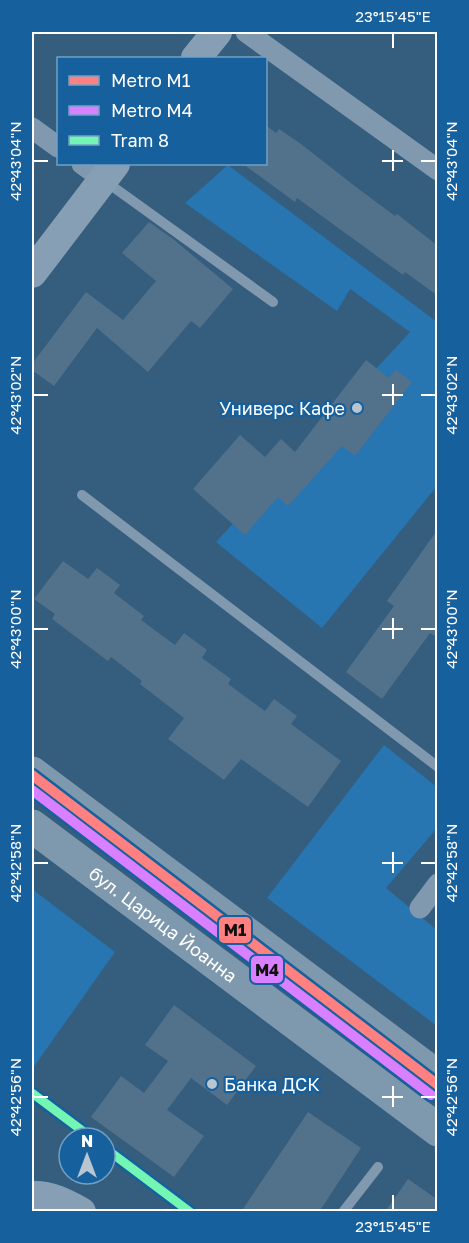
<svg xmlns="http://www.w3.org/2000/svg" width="469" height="1243" font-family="'Golos Text',sans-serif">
<rect width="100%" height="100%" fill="#355d7e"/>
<path fill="#2775b1" d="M228,165L437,322V486L322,628L216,542L410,332L350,289L337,311L185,203Z
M384,745L437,787V828L386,888L437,930V1026L267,898Z
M32,889L115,952L33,1068L32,1067Z"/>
<path fill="#52728c" d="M266,125L276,133L279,129L301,144L356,187L395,216L397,214L438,246V296L405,272L403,275L297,198L295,202L243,164H266Z
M149,222L173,239L233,289L200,328L191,321L148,372L97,328L54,386L32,370V364L86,292L123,320L156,281L122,253Z
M366,360L389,378L396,370L412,382L355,456L342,446L288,506L278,497L245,535L193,489L240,435L265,457L281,439L295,452Z
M438,529V638L430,633L382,699L346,672L394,606L387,601Z
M63,561L88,579L97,568L120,585L114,593L144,616L141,620L175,645L184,633L207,650L202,658L231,679L228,684L265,711L274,699L297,716L291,724L341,761L308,807L241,759L224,780L168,739L184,718L140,684L142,681L111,657L108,661L52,619L55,614L34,599Z
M174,1005L256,1066L227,1105L191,1078L167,1110L204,1136L174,1177L91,1117L121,1076L144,1093L168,1061L145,1045Z
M308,1112L361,1148L319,1212H241Z
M408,1179L438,1200V1212H385Z"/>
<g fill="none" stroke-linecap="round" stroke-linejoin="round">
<path stroke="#8099af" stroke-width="10" d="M105,181L273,302
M82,495L438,767
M343,1212L378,1167"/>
<path stroke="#8099af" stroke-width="21" d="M246,32L438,170
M32,128L58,147
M82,164L103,179
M420,908L438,884"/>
<path stroke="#879fb4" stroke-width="30" d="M196,58L217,32
M32,273L115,164
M32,1196C50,1195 65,1203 81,1212"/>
<g stroke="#7e98ad" stroke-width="33">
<path d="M32,773L438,1077"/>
<path id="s1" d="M32,826L438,1130"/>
</g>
<defs>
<path id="tram-1" d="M32,1093L92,1138
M105,1148L190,1212"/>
</defs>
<use href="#tram-1" stroke="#16609d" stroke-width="14"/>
<use href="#tram-1" stroke="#73f6b3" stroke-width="9"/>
<defs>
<path id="metro-1" d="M32,775L438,1085"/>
<path id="metro-2" d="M32,790L431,1095"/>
</defs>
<use href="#metro-1" stroke="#16609d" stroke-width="15"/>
<use href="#metro-2" stroke="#16609d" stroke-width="15"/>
<use href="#metro-1" stroke="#ff8080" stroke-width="10"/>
<use href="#metro-2" stroke="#d880ff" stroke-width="10"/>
</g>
<path fill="none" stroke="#fff" stroke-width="2" d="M393,33V48M393,150V171M33,161H48M382,161H403M421,161H436M393,384V405M33,395H48M382,395H403M421,395H436M393,618V639M33,629H48M382,629H403M421,629H436M393,852V873M33,863H48M382,863H403M421,863H436M393,1086V1107M33,1097H48M382,1097H403M421,1097H436M393,1195V1210"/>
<g fill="#b8c6d2" stroke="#16609d" stroke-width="2">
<circle cx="357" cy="408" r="6"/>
<circle cx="212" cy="1084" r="6"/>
</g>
<g text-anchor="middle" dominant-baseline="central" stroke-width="4.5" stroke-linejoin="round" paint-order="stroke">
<g font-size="18" fill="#fff" stroke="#16609d" text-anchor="end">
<text x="345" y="408">Универс Кафе</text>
<text x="224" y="1084" text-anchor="start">Банка ДСК</text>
</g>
<g font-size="18" fill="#fff" stroke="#16609d">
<text stroke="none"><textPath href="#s1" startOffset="164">бул. Царица Йоанна</textPath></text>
</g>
</g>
<g stroke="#16609d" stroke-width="2">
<rect x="218" y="916" width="34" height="28" rx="6" fill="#ff8080"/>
<rect x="250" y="955" width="34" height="29" rx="6" fill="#d880ff"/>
</g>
<g font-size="16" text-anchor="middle" font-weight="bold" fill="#111">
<text x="235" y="936">M1</text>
<text x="267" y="976">M4</text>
</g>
<rect width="469" height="1243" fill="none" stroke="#16609d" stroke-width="66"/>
<rect x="57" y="57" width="210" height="108" fill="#16609d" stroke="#73a0c4" stroke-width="1.5"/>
<rect x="69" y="76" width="30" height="9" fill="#ff8080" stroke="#73a0c4" stroke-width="1.5"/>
<text x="111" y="87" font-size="18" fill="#ffffff">Metro M1</text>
<rect x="69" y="106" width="30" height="9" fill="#d880ff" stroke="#73a0c4" stroke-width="1.5"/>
<text x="111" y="117" font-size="18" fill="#ffffff">Metro M4</text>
<rect x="69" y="136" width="30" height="9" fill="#73f6b3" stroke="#73a0c4" stroke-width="1.5"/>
<text x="111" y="147" font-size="18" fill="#ffffff">Tram 8</text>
<g transform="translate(87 1156)"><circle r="28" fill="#16609d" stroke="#73a0c4" stroke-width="1.5"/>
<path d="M0-4.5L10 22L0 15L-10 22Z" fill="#b8c6d2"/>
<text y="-9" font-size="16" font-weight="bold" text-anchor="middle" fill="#ffffff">N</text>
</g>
<rect x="33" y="33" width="403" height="1177" fill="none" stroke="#fff" stroke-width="2"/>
<g font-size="15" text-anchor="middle" fill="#fff">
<text x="393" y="22">23°15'45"E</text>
<text transform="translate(16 161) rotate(-90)" y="5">42°43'04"N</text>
<text transform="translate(452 161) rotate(-90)" y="5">42°43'04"N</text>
<text transform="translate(16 395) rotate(-90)" y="5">42°43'02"N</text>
<text transform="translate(452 395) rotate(-90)" y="5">42°43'02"N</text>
<text transform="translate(16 629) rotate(-90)" y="5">42°43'00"N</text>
<text transform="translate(452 629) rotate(-90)" y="5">42°43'00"N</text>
<text transform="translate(16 863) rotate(-90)" y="5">42°42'58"N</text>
<text transform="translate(452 863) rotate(-90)" y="5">42°42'58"N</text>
<text transform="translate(16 1097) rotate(-90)" y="5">42°42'56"N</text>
<text transform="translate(452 1097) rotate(-90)" y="5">42°42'56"N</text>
<text x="393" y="1232">23°15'45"E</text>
</g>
</svg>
